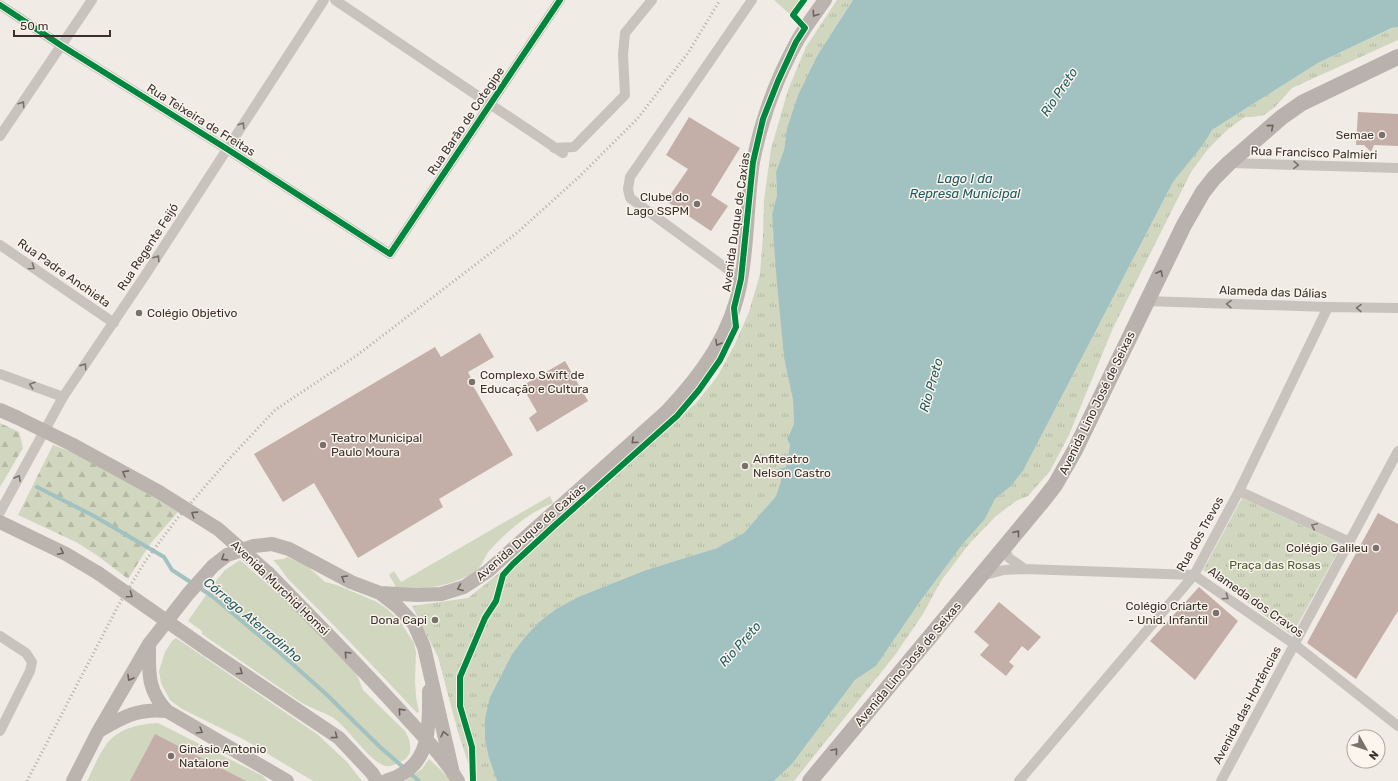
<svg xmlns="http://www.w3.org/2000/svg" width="1398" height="781" font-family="Rubik,sans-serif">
<defs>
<pattern id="forest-firs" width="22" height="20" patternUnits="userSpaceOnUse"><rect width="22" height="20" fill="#d1d6bf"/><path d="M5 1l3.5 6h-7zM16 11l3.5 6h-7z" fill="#b4b8a4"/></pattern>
<pattern id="park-tufts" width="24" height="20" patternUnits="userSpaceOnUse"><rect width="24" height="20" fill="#d1d6bf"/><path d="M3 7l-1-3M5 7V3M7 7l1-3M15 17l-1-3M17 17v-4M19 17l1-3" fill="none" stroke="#b4b8a4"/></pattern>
</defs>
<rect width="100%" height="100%" fill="#f0ebe5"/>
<path fill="#d1d6bf" d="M774,0H808L794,18Z
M550,496L553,503C528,513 507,531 489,551C484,557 482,567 476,571C465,579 446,585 433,587C421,589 408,587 396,587L389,575L394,571L401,582Z
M287,557L306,565L325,582L337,585L377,602L386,608L399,620L414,643L416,653L415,681L416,697L419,712L417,713C376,669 334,625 292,583C284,576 281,567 273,560L284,559Z
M240,560L299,612L345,660L357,675L363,690L405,731C409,738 411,743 410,751C409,757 405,760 400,762C396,764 391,767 386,766C369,762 349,728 332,717C322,711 309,708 299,701L202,634V631L188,621L215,582L225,570Z
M176,638L317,734L347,762L362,781H313L243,739L182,709L170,700L161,683L159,671L165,652L172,641Z
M158,723L263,776L267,781H87C93,770 97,758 104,748C115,729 138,724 158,723Z
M429,759L441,770L450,781H405L422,769Z"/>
<path fill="url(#forest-firs)" d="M0,423L19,432L23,448L0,487Z
M53,445L80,455L131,484L178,512L150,544L128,579L98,556L76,542L18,515Z"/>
<path fill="url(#park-tufts)" d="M837,0H853L817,56L798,95L787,128L784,150L776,172L777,195L772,214L784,358L793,400L794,424L787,439L790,445L786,467L778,469L781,481L776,496L744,533L717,548L646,570L578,597L556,609L538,623L525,637L512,654L490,697L489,758L497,781H474L458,732L438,657L412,606L468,598L589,501L696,403L717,377L734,346L749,312L760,274L763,235L764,200L771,149L788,90L806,47Z
M1398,27V40L1292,88L1275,107L1264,115L1253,117H1245L1227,130L1208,149L1191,172L1113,328L1069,435L1050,471L1028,496L1016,501L996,516L969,544L941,581L923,614L895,655L794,781H774L792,764L855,680L876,666L919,603L962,545L985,519L995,499L1011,486L1023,471L1173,182C1186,165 1202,149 1212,130L1318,63L1393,28Z
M1242,498L1342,544L1292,635L1203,570Z"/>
<path fill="#a1c2c1" d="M853,0H1398V27L1392,28L1318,63L1212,130C1202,149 1186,165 1173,182L1023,471L1011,486L995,499L985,519L962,545L919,603L876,666L855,680L792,764L774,781H497L489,758L485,739V719L490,697L512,654L525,637L538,623L556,609L578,597L646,570L717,548L744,533L776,496L781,481L778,469L786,467L790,445L787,439L794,424L793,400L784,358L776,272L772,214L777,195L776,172L784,150L787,128L798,95L817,56Z"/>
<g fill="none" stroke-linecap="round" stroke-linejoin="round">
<path stroke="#a1c2c1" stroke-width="4" d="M37,487L94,516L164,557L172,570L212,596L279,652L325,693L380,747L419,781"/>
</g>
<path fill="#c3afa7" d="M1358,112L1398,114V146L1374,145L1371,152L1364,145H1356Z
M689,117L740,148L711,195L728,206L711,231L666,201L688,169L666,155Z
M480,333L494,357L468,372L471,378L469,379L513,455L439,499L443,507L358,558L314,483L283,502L254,454L435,347L441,357Z
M565,361L588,401L537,432L529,418L537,412L522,386Z
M1378,513L1398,524V611L1356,679L1307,643Z
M1199,587L1238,621L1195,680L1150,641Z
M999,602L1041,637L1028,651L1022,646L1009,662L1014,666L1006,676L980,655L989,645L974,632Z
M155,734L246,781H130Z"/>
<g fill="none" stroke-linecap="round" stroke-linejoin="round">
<path stroke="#c9c3be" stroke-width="10" d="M335,0L563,153
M0,5L62,46L227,149L390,254L560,0
M0,136L92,0
M554,148L574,147L625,95L623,54L625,33L652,0
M1229,163L1398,168
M0,245L114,323
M741,279L630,198L628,189L630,177L752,0
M1146,301L1328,307L1398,308
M0,374L63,397
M1239,491L1350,542
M0,512L63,397L146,274L324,0
M1004,548L1009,558L1025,569
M981,576L1004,570L1025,569L1194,575L1294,644L1398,726
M0,636L26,653L32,662L30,671L0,731
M1019,781L1194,575L1239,491L1328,307
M1221,781L1398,451"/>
<path stroke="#bab3ae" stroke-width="14" d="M0,410L16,417
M73,445L159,492
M0,522L66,554L98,573
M268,573C314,620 360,666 404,715C423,736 444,757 458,781
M380,593L398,607L414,624L424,647L452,769
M149,646C149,673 147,690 167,711
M208,650L339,738L372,773L377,781
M99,731C123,717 138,708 167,711L287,781
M73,781L98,732L149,644L188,594L213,566L227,555L254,546L272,544L289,549L351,582L380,593L418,595L441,594L464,587L488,571L666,412C702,374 732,333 741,280C748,241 747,201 753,162C761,121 776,80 796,43C804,28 815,14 825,0
M386,781C390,779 396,778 400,775C432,759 429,721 429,691"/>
<path stroke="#b8b1ad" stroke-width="16" d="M810,781L1041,503L1055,485L1075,450L1184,225L1203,192L1214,178L1229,163L1282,117L1302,103L1398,57"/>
<path stroke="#b1aca8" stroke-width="3" stroke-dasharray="1 3" stroke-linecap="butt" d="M27,781L118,606L146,560L176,520L229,459L275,410L356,356L518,232L580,176L638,118L688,53L720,0"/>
<path stroke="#bab3ae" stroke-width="14" d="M16,417L73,445
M159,492L218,529L268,573
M98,573L208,650"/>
<defs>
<path id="cycleway" d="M0,5L62,46L227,149L390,254L560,0
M473,781L472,747L460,706V677L485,618L496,601L503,575L513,564L554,526L677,416L699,390L720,360L736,327L734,308L741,279L753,162L763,119L778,81L796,42L805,28L793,15L804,0"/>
</defs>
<use href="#cycleway" stroke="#fbf5ee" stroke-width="8"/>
<use href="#cycleway" stroke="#00873e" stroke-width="6"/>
</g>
<defs><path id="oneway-chevron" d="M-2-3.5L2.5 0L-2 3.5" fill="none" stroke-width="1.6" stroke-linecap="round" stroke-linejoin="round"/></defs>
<g stroke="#6e645f">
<use href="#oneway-chevron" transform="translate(815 14) rotate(124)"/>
<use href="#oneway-chevron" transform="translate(718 343) rotate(119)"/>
<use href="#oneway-chevron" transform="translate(634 441) rotate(138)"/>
<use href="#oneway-chevron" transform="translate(125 473) rotate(-151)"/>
<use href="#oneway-chevron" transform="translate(194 514) rotate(-147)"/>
<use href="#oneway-chevron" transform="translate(61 552) rotate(27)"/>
<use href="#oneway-chevron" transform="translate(224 558) rotate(147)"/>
<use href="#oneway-chevron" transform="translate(344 578) rotate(-150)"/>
<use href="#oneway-chevron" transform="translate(460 588) rotate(159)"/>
<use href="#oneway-chevron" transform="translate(130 595) rotate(35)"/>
<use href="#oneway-chevron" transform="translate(347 654) rotate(-134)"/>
<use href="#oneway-chevron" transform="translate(240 672) rotate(34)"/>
<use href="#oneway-chevron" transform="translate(130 678) rotate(120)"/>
<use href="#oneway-chevron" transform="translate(401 711) rotate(-132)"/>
<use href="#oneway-chevron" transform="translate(200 731) rotate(30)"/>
<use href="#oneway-chevron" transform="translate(444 734) rotate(-103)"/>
<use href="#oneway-chevron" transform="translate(335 736) rotate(36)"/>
</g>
<g stroke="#7b726d">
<use href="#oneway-chevron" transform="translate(22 104) rotate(-56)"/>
<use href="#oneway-chevron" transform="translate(242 125) rotate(-57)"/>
<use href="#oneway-chevron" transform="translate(1296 165) rotate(2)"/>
<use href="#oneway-chevron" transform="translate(157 258) rotate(-57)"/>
<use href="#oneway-chevron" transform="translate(32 267) rotate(35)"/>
<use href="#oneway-chevron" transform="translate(1229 304) rotate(-178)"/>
<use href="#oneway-chevron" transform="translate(1359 308) rotate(-179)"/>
<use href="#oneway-chevron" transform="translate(84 366) rotate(-55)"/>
<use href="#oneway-chevron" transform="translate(32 385) rotate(-161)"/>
<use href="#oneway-chevron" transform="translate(18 478) rotate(-61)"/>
<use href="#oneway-chevron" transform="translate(1314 526) rotate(-155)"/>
<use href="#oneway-chevron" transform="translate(1226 597) rotate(34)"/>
</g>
<g stroke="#6d645f">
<use href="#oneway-chevron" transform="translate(1271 127) rotate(-41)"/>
<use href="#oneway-chevron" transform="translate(1160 273) rotate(-64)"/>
<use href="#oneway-chevron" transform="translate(1017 533) rotate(-51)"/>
<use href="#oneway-chevron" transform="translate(835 751) rotate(-50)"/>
</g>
<g fill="#7a716c" stroke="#fbf5ee" stroke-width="1.5">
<circle cx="1382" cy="135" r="4"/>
<circle cx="697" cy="204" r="4"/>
<circle cx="139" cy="313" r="4"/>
<circle cx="472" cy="382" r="4"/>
<circle cx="323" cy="445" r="4"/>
<circle cx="745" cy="466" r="4"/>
<circle cx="1376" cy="548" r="4"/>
<circle cx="1216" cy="613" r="4"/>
<circle cx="435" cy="620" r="4"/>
<circle cx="171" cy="756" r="4"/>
</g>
<g text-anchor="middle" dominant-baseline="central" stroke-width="3" stroke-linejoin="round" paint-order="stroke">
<g font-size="12" fill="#3b302b" stroke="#fbf5ee">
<text transform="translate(201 120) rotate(32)">Rua Teixeira de Freitas</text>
<text transform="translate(466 121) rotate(-56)">Rua Barão de Cotegipe</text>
<text transform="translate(1314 153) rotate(2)">Rua Francisco Palmieri</text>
<text transform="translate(736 222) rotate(-82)">Avenida Duque de Caxias</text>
<text transform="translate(148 247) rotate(-57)">Rua Regente Feijó</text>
<text transform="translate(64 273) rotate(35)">Rua Padre Anchieta</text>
<text transform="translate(1273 292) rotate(2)">Alameda das Dálias</text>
<text transform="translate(1097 403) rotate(-64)">Avenida Lino José de Seixas</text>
<text transform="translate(531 532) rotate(-41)">Avenida Duque de Caxias</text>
<text transform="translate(1200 534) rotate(-61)">Rua dos Trevos</text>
<text transform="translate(280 588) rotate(44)">Avenida Murchid Homsi</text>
<text transform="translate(1256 602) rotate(35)">Alameda dos Cravos</text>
<text transform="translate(908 664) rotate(-50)">Avenida Lino José de Seixas</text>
<text transform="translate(1247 705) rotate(-62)">Avenida das Hortências</text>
</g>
<g font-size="12" fill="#3b302b" stroke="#fbf5ee" text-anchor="end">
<text x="1374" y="135">Semae</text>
<text x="689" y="197">Clube do<tspan x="689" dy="14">Lago SSPM</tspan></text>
<text x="147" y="313" text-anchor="start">Colégio Objetivo</text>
<text x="480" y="375" text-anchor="start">Complexo Swift de<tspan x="480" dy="14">Educação e Cultura</tspan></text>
<text x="331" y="438" text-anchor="start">Teatro Municipal<tspan x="331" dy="14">Paulo Moura</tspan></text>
<text x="753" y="459" text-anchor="start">Anfiteatro<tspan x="753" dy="14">Nelson Castro</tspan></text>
<text x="1368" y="548">Colégio Galileu</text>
<text x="1208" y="606">Colégio Criarte<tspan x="1208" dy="14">- Unid. Infantil</tspan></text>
<text x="427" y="620">Dona Capi</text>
<text x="179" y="749" text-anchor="start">Ginásio Antonio<tspan x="179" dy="14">Natalone</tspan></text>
</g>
<g font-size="12" fill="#4a5a2e" stroke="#fbf5ee">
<text x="1275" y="565">Praça das Rosas</text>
</g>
<g font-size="13" font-style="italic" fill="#1f5a5e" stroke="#fbf5ee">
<text transform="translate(1059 92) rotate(-56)">Rio Preto</text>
<text x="965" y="178">Lago I da<tspan x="965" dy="15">Represa Municipal</tspan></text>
<text transform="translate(931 385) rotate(-74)">Rio Preto</text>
<text transform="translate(253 620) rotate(40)">Córrego Aterradinho</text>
<text transform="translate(740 644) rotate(-48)">Rio Preto</text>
</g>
</g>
<g transform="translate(1366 749) rotate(129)"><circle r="19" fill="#fbf5ee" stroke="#aea6a0"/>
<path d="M0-3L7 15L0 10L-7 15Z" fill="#7a716c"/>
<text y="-6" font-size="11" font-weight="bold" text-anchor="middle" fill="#3b302b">N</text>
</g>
<path d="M14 30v6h96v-6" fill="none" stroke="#3b302b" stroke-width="2"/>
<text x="20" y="30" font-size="12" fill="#3b302b" stroke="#fbf5ee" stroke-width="3" paint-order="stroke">50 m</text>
</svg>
